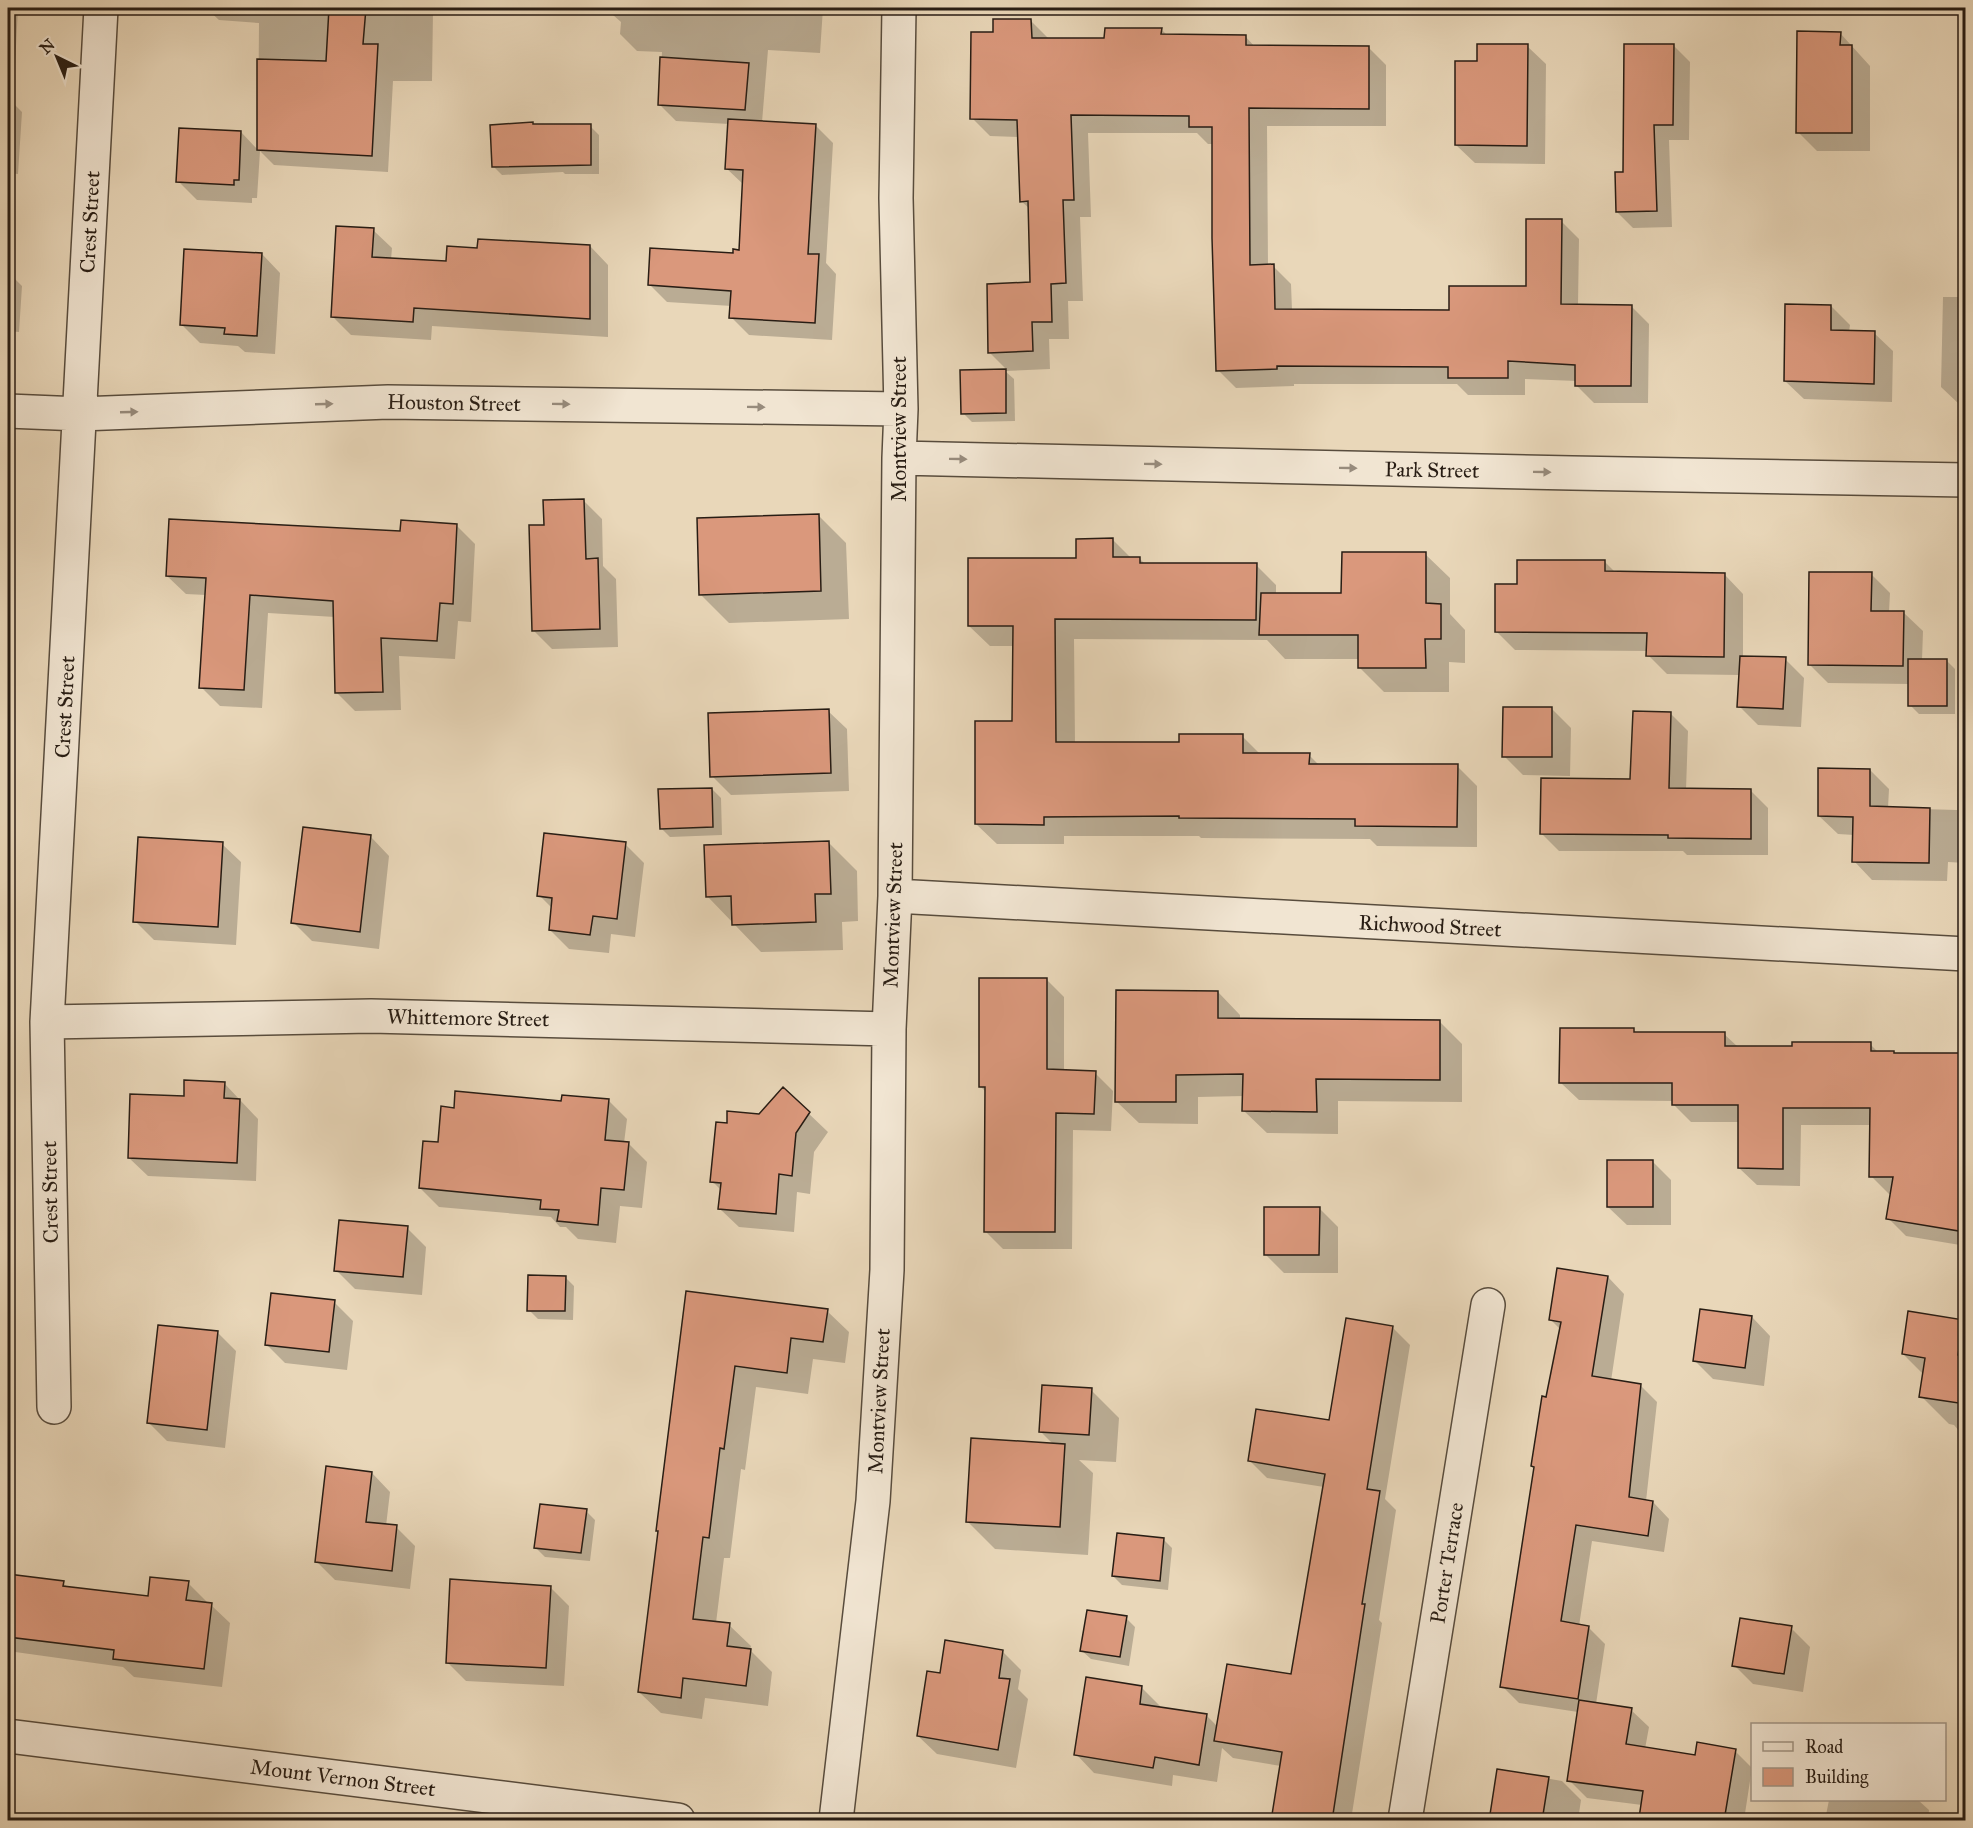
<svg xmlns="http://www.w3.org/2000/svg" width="1973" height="1828" font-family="'IM FELL Great Primer',serif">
<rect width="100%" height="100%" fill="#e9d7b9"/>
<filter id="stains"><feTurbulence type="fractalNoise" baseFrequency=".00333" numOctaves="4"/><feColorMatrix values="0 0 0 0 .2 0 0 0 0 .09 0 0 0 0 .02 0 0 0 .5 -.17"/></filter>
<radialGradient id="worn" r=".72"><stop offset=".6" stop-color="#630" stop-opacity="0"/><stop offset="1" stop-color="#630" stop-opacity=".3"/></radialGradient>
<path fill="#0003" d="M8,8H18L13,103L22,112L18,174L8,173Z
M206,8H518L517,15L433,11L432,81H393L388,172L274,165L260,151L257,198H252V203L197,200L178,181L241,132L258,150L259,23L219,20Z
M605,8H823L820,53L768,50L762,122L815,125L833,143L826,263L836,274L832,340L749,335L731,317L732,306L667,302L649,284L740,251L744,185L726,168L729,124L676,121L659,104L662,52L637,51L620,34L621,22Z
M1031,21L1049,39H1106L1161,29L1167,35L1245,36L1255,47H1368L1386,65V126H1267L1268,266H1273L1291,284L1292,310L1450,311L1527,287L1561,221L1579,239L1578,305L1631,306L1649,324L1648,403H1594L1577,386V381L1525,379V395H1468L1457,384H1294V386L1236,388L1218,370L1214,144H1208L1197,133H1088L1091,217H1080L1083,301H1068L1069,339H1049L1050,369L1005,371L1014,379L1015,421L972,422L963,413L962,372L1007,370L990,353L1031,284L1030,209L1021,201L1019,137L990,136L972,118L994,33Z
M1840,33L1870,66V151H1817L1798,132Z
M1527,46L1546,64L1545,164L1475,163L1456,145L1479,63Z
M1674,46L1690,62L1689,140H1669L1672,227L1633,228L1617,212L1625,174Z
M534,126H590L599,135V174H565L563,172L502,175L493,166Z
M373,230L392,248L391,260L447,263L479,249L590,246L608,265V337L432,326L431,340L351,335L332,316Z
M262,254L280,273L275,354L245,352L238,346L200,343L181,324Z
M8,272L22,286L19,332L8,331Z
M1943,297H1966V405H1960L1941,387Z
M1831,306L1850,325L1849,332L1874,333L1893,351L1892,402L1804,399L1785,381Z
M583,500L602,519L603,566L616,579L618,647L552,649L533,630L546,526Z
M818,515L846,543L849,619L729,623L701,595Z
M456,525L475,544L471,622L458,621L455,659L399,656L401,710L355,711L336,692L335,617L268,613L262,708L220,706L201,687L206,595L186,594L167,576L401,532Z
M1113,540L1131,558H1139L1146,565H1256L1276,585V594H1343L1425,554L1450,578V614L1465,630V663L1449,662V692H1384L1359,667V659H1285L1267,640L1074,639L1075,744H1181L1242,736L1261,755H1309L1320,766H1457L1477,786V847L1377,846L1370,839L1201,838L1199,836H1064V844H997L976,824L1013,723L1014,646H990L969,626Z
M1604,561L1616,573L1725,575L1743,594V657L1785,659L1804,678L1801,727L1758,725L1739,706L1740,675L1667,674L1648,655V651L1515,650L1496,631L1519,585Z
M1871,574L1890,593L1889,612L1904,613L1923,631L1922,660H1946L1955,669V714H1919L1910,705V684L1828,683L1809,664Z
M8,709L10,712L8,755Z
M1552,709L1571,728L1570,776L1523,775L1504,756Z
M828,711L847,729L849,791L731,795L712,776Z
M1671,714L1688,731L1686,790H1750L1768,808V855H1687L1683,851H1559L1542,834L1631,780Z
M1958,718H1966V863L1948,862L1947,881L1872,880L1854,861V835L1838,834L1819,816L1870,770L1889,789L1888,808L1957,810Z
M712,789L721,798L722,835L670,837L661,828Z
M8,828L11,832L8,897Z
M371,837L389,856L379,949L312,941L293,922Z
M829,843L857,871L858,921L842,922L843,950L761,952L708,897Z
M222,844L241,862L236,945L154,940L135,921Z
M625,844L644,863L635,937L611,934L609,953L569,949L550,930L553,909L539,895Z
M1047,980L1064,997V1072L1095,1073L1113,1091L1111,1131L1073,1130L1072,1249H1003L985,1231L986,1092L980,1086Z
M1218,992L1240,1015V1019L1439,1021L1462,1044V1102L1338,1101V1134L1267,1133L1244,1111V1096L1198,1097V1124L1139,1123L1116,1101Z
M1633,1030L1637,1033L1724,1034L1738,1047H1793L1870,1044L1879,1053L1894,1052L1896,1055H1966V1246L1906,1236L1888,1218L1892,1194H1889L1871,1176V1125H1801L1800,1186L1757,1185L1739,1168V1122H1691L1673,1104V1101L1579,1100L1561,1083Z
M224,1083L258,1119L256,1181L148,1176L129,1158L185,1098Z
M783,1089L828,1132L814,1152L810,1194L797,1192L794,1232L739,1227L720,1209L722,1191L712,1181L728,1124L760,1116Z
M608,1100L627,1119L624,1143H628L647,1162L642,1208L620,1206L616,1243L578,1239L566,1227H560L551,1217L439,1207L420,1188L455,1110Z
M1653,1162L1671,1180V1225H1627L1608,1207Z
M1319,1208L1338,1227V1273H1284L1265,1254Z
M407,1228L426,1247L422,1295L355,1289L336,1270Z
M565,1277L574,1286L573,1320L538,1319L529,1310Z
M1608,1277L1624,1294L1611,1381L1640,1385L1657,1402L1646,1501L1653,1502L1669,1519L1664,1552L1592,1541L1579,1626L1588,1627L1605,1644L1596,1704L1631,1710L1649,1727L1645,1749L1696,1757L1735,1751L1752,1768L1744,1820H1644L1641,1817L1642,1805L1587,1798L1569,1780L1578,1712L1519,1703L1502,1686L1548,1399L1561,1330L1550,1319Z
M687,1293L827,1311L849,1332L845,1363L813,1359L808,1394L756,1387L745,1470L741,1469L730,1558H724L716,1623L729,1625L751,1646L750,1650L772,1672L768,1706L705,1698L702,1719L661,1713L639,1692L660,1533L657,1530Z
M334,1302L353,1321L347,1370L285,1363L266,1344Z
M1752,1317L1770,1336L1764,1386L1713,1379L1694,1360Z
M1963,1322L1966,1324V1439L1954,1425L1949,1424L1921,1396L1924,1375L1903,1354Z
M1392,1327L1410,1345L1385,1499L1396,1510L1379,1620L1382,1623L1351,1820H1272L1281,1766L1233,1758L1222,1748L1217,1782L1173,1775L1172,1786L1094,1773L1076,1754L1142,1688L1160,1706V1708L1206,1715L1218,1727L1292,1675L1324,1487L1267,1478L1250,1461L1330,1422Z
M218,1333L236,1351L225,1448L167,1441L148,1422Z
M1091,1390L1119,1418L1116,1462L1079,1460L1093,1473L1088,1555L995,1549L967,1521L1054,1445L1040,1431Z
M372,1473L390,1492L386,1526L396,1527L415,1546L410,1589L335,1580L316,1561Z
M586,1511L595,1520L590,1561L545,1557L536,1548Z
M1163,1539L1172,1548L1168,1590L1122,1585L1113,1576Z
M8,1575L63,1583L69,1589L149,1598L188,1583L207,1602L206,1604L211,1605L230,1623L222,1687L134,1677L123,1667L8,1651Z
M550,1587L569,1606L564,1686L466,1681L447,1662Z
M1126,1618L1135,1627L1129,1666L1091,1659L1081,1650Z
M1791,1628L1810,1647L1803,1692L1753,1684L1734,1665Z
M1002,1651L1021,1670L1018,1689L1028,1699L1016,1768L937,1754L918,1736L941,1675Z
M1498,1770L1562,1781L1581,1800L1578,1820H1490Z
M1829,1800H1918L1929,1810L1928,1820H1825Z"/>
<path fill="#da987c" stroke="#281d14" stroke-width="1.5" d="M329,8H366L363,44H378L372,156L257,150V59L326,61Z
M993,19H1031L1032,38H1104L1105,28H1162L1161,34L1246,35V45L1369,46V109L1249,108L1250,265L1274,264L1275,309L1449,310V286H1526V219H1562L1561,304L1632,305L1631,386H1575V365L1508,361V378H1448V367L1277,366V369L1216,371L1212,238V127H1189V116L1071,115L1074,200H1063L1066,283L1051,284L1052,322H1032L1033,351L988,353L987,284L1030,282L1028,201L1020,202L1017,120L970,119L971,32H993Z
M1797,31L1841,32L1840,45H1852V133H1796Z
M1477,44H1528L1527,146L1455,145V61H1477Z
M1624,44H1674L1673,125H1654L1657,211L1616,212L1615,172H1623Z
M660,57L749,63L745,110L658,105Z
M728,119L816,124L808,254H819L815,323L729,318L731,291L648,285L650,248L733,253V249L739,250L743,170L725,169Z
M533,122V124H591V165L492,167L490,125Z
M179,128L241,131L239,180H234V185L176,182Z
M336,226L374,228L372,257L446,261L447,246L477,248L478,239L590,245V319L414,308L413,322L331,317Z
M184,249L262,253L257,336L224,334L225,328L180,325Z
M1785,304L1831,305V330L1875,331L1874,384L1784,381Z
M1006,369V413L961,414L960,370Z
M584,499L586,559L598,558L600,629L532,631L529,525H544L543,500Z
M819,514L821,591L699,595L697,518Z
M169,519L400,531L401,520L457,524L453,604L440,603L437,641L381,638L383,692L335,693L333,601L250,595L244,690L199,688L206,578L166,576Z
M1113,538V557H1140V563H1257L1256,620L1055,619L1056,742H1179V734H1243V753H1310L1309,764H1458L1457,827L1355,826V819L1179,818V816L1044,817V825L975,824V721H1012L1013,626H968V558H1076V539Z
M1342,552H1426V603L1441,604V639H1425L1426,668H1358V635H1259L1261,593H1341Z
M1517,560H1605V571L1725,573L1724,657L1646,656L1647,633L1495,632V584H1517Z
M1809,572H1872L1871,611H1904L1903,666L1808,665Z
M1740,656L1786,657L1783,709L1737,707Z
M1908,659H1947V706H1908Z
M1503,707H1552V757H1502Z
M829,709L831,773L710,777L708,713Z
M1633,711L1671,712L1669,788L1751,789V839L1668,838V835L1540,834L1541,778L1630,779Z
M1818,768L1870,769V806L1930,808L1929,863L1852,862L1853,817L1818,816Z
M712,788L713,827L660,829L658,789Z
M303,827L371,835L360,932L291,923Z
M544,833L626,842L617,919L593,916L590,935L549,930L552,898L537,896Z
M138,837L223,842L218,927L133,922Z
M829,841L831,894H815L816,922L732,925L731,896L706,897L704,845Z
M979,978H1047V1069L1096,1071L1094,1114L1056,1113L1055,1232H984L985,1087H979Z
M1116,990L1218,991V1018L1440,1020V1080L1316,1079L1317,1112L1242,1111L1243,1074L1176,1075V1102H1115Z
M1560,1028H1634V1032H1725V1046H1792V1042H1871V1051H1894V1053H1965V1232L1886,1219L1893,1177H1869L1870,1108H1783V1169L1738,1168V1105H1672V1083H1559Z
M184,1080L225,1082L224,1098L240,1099L237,1163L128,1158L130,1094L184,1096Z
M783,1087L810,1112L796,1133L792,1176L779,1174L776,1214L718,1209L721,1183L710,1182L716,1122L727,1123V1111L759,1114Z
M455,1091L561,1101L562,1095L609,1099L605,1140L629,1142L624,1190L601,1188L598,1225L557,1221L559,1210L540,1209L541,1200L419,1188L423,1141L438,1142L441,1106L454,1108Z
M1607,1160H1653V1207H1607Z
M1264,1207H1320L1319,1255H1264Z
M339,1220L408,1226L403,1277L334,1271Z
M1557,1268L1608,1276L1592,1376L1641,1384L1629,1497L1653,1501L1648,1536L1576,1525L1561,1621L1589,1626L1578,1699L1500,1687L1534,1467L1531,1466L1542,1396L1546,1397L1561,1322L1549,1320Z
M528,1275L566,1276L565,1311H527Z
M686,1291L828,1309L823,1342L791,1338L787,1373L735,1366L724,1449L720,1448L709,1538L703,1537L693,1619L730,1623L727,1646L751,1649L746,1686L683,1678L681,1698L638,1692L658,1531H656Z
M271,1293L335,1300L329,1352L265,1345Z
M1700,1309L1752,1316L1745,1368L1693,1361Z
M1908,1311L1964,1320L1958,1355L1965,1357V1404L1919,1397L1925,1358L1902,1354Z
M1346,1318L1393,1326L1367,1489L1380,1491L1362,1604H1365L1332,1821H1271L1282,1752L1214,1741L1227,1664L1291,1674L1325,1474L1248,1461L1256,1409L1329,1420Z
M158,1325L218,1331L207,1430L147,1423Z
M1042,1385L1092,1388L1089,1435L1039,1432Z
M971,1438L1065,1444L1060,1527L966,1522Z
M326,1466L372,1472L366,1522L397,1525L392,1571L315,1562Z
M540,1504L587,1509L581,1553L534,1548Z
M1117,1533L1164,1538L1160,1581L1112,1576Z
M8,1574L64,1581L63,1586L148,1596L150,1577L189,1581L186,1600L212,1603L204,1669L113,1659L114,1650L8,1637Z
M450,1579L551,1586L546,1668L446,1663Z
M1087,1610L1127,1616L1120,1657L1080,1651Z
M1740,1618L1792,1626L1784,1674L1732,1666Z
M945,1640L1003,1650L999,1678L1010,1679L998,1750L917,1736L927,1671L940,1673Z
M1086,1677L1142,1686L1140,1704L1207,1714L1199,1765L1155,1757L1153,1768L1074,1755Z
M1579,1700L1632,1708L1626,1744L1695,1755L1697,1742L1736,1749L1724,1821H1657L1639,1818L1643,1791L1567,1781Z
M1497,1769L1549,1777L1542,1821H1489Z"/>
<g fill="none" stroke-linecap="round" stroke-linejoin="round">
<defs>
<path id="minor" d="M8,411L80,414L388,402L901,409
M899,458L1572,473L1966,480
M895,896L1966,954
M47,1022L371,1016L889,1029
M54,1407L47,1022L101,8
M8,1736L678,1820
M836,1820L873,1501L887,1270L889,1029L895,896L899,458L901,409L896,198L899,8
M1405,1820L1488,1305"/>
</defs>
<use href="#minor" stroke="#584c3d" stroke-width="36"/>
<use href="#minor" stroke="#f1e5d2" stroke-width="33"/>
</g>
<defs><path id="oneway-solid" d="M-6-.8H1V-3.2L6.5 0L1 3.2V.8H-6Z" transform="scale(1.5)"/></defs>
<g fill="#978b7c">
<use href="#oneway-solid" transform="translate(324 404) rotate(-2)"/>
<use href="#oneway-solid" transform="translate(561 404) rotate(1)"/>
<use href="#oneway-solid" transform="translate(756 407) rotate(1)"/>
<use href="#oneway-solid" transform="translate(129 412) rotate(-2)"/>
<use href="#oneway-solid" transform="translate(958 459) rotate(1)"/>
<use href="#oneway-solid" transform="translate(1153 464) rotate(1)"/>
<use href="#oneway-solid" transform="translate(1348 468) rotate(1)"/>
<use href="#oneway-solid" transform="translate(1542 472) rotate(1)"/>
</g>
<g text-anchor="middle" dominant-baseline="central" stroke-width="6" stroke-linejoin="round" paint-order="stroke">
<g font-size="21" fill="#281d14" stroke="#f1e5d2">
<text transform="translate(90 222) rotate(-87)">Crest Street</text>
<text transform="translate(454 403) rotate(1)">Houston Street</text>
<text transform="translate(899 429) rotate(-90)">Montview Street</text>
<text transform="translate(1432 470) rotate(1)">Park Street</text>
<text transform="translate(65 707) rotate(-87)">Crest Street</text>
<text transform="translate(893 915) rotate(-88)">Montview Street</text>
<text transform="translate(1430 926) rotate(3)">Richwood Street</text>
<text transform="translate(468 1018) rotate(1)">Whittemore Street</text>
<text transform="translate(50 1192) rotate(-91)">Crest Street</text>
<text transform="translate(879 1401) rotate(-87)">Montview Street</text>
<text transform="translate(1447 1563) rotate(-81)">Porter Terrace</text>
<text transform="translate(343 1778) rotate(7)">Mount Vernon Street</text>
</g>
</g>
<rect width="1973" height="1828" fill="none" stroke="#e9d7b9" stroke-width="30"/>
<rect x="9" y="9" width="1955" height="1810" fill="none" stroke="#281d14" stroke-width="3"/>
<rect x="15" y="15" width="1943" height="1798" fill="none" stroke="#281d14" stroke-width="1.5"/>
<rect x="1751" y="1723" width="195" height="78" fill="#f1e5d2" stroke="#a19586" stroke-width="1.5"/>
<rect x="1763" y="1742" width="30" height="9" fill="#f1e5d2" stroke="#a19586" stroke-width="1.5"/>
<text x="1805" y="1753" font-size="18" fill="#281d14">Road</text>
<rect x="1763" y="1768" width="30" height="18" fill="#da987c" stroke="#a19586" stroke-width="1.5"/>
<text x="1805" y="1783" font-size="18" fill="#281d14">Building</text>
<g transform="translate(57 57) rotate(317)" stroke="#f1e5d2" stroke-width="4.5" paint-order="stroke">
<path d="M0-4.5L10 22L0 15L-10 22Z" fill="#281d14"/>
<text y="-9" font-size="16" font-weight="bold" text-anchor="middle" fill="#281d14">N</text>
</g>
<rect width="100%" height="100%" filter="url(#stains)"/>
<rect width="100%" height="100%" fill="url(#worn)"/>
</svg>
